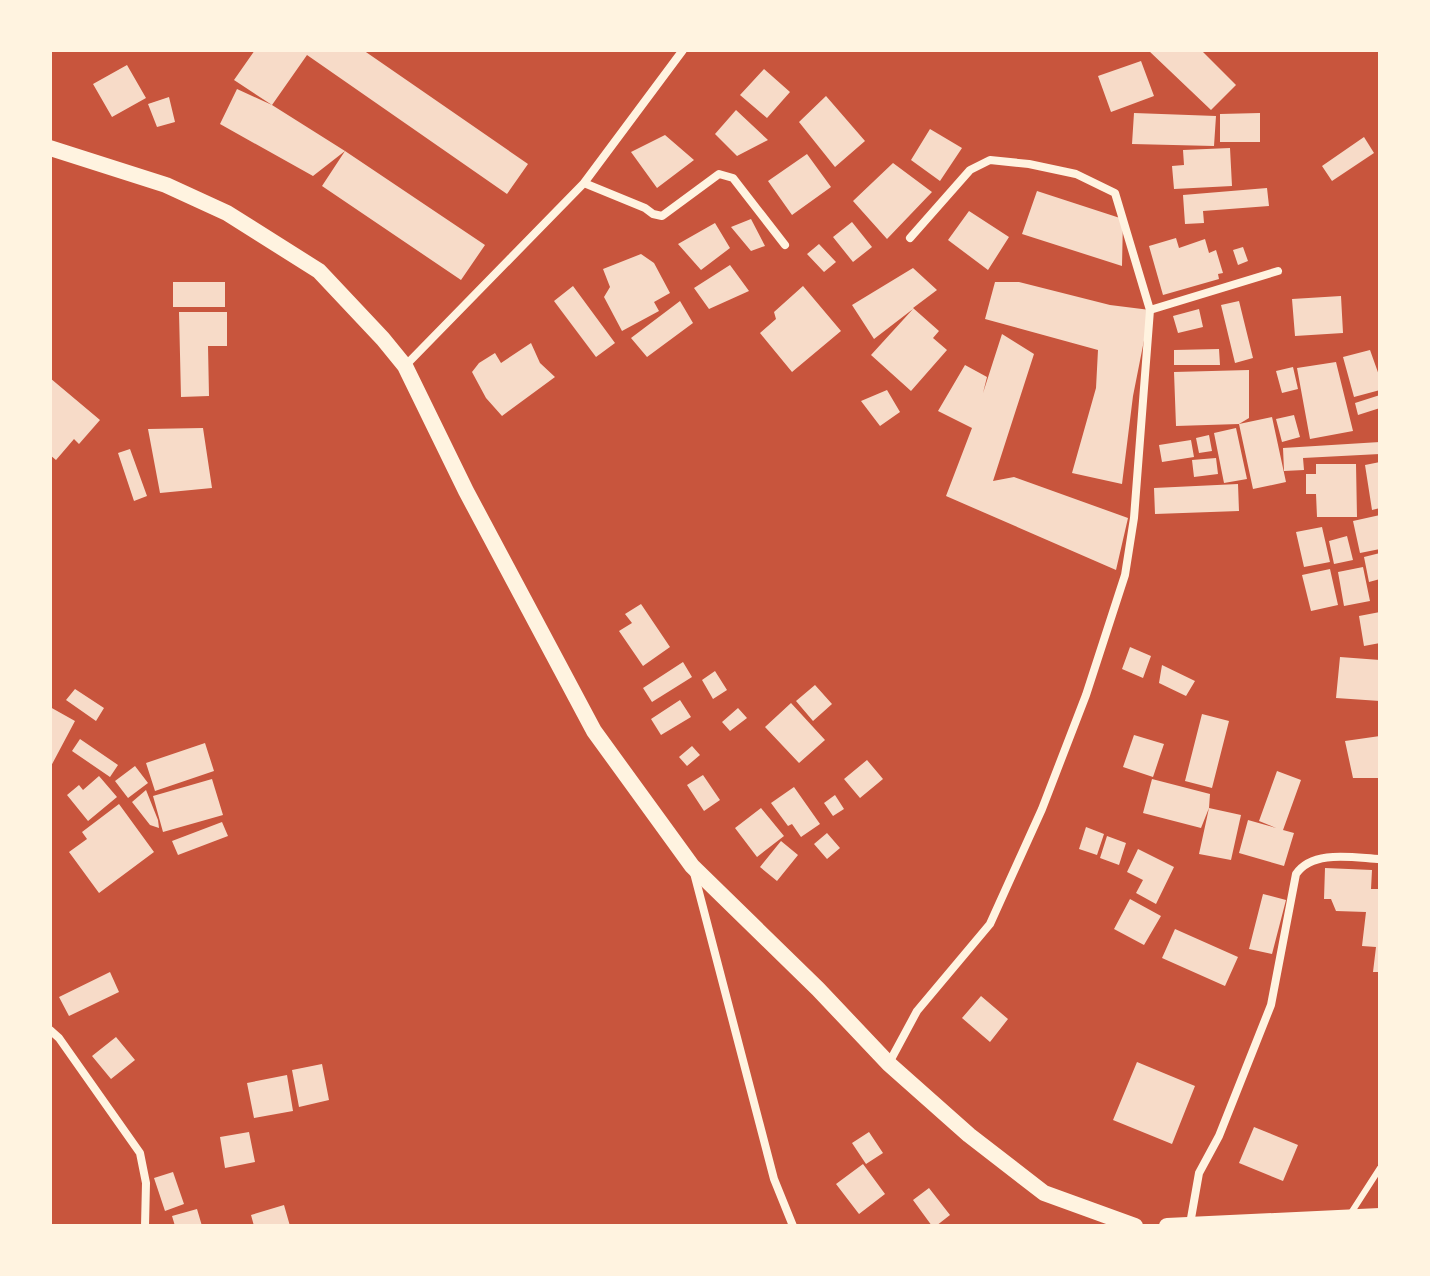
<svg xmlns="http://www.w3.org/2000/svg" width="1430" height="1276" font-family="Mulish,sans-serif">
<rect width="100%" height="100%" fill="#c8553d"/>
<path fill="#f7dbc8" d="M255,50H363L528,164L507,194L307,55L272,105L234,80Z
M1148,50H1201L1236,85L1211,110Z
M1141,61L1154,96L1111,112L1098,76Z
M127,65L146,98L112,117L93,84Z
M764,69L790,92L767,118L740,95Z
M237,89L272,105L345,151L485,245L461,280L322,186L345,151L313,176L220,124Z
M826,96L865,141L835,167L799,122Z
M169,97L175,122L157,127L148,104Z
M736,110L768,140L737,156L715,134Z
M1134,113L1216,116L1214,146L1132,144Z
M1260,113V142H1220V114Z
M930,129L962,148L940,181L911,160Z
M665,135L694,160L657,188L631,152Z
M1364,137L1374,153L1332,181L1322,166Z
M1230,148L1232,186L1174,189L1172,166L1184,165L1183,150Z
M807,154L831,187L792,215L768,181Z
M893,163L932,192L887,239L853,201Z
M1267,188L1269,206L1203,211L1204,223L1185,224L1183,195Z
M1037,191L1123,219L1122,266L1022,234Z
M969,211L1009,237L988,270L948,240Z
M751,219L765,246L751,251L731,227Z
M852,222L872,247L853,262L833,237Z
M715,223L730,248L701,270L678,244Z
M1176,238L1179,248L1205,239L1209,253L1216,250L1223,273L1218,274L1219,279L1163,295L1149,246Z
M819,244L836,262L824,272L807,254Z
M1243,247L1248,261L1238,265L1233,250Z
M641,254L654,263L670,293L654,302L659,311L622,331L604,297L610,287L603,269Z
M730,265L749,291L709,309L694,288Z
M913,268L937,290L913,308L939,331L933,338L947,350L911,391L871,355L913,309L874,339L852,305Z
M173,282H225V307H173Z
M995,282H1019L1110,305L1150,310L1133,396L1122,484L1072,473L1096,388L1098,350L985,319Z
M573,286L615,343L596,357L554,301Z
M803,286L841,331L792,372L760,333L776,319L774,312Z
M1341,296L1343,333L1295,336L1292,299Z
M680,301L693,323L647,357L631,338Z
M1239,301L1253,358L1235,363L1221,305Z
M1199,309L1203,327L1178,333L1173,316Z
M179,312H227V346H208L209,396L181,397Z
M1002,334L1034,354L993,481L1014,477L1128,518L1116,570L946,496L972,428L938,411L965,365L987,377L983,393Z
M531,343L540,363L555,377L502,416L486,398L472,372L479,363L495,353L501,363Z
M1219,349L1220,365H1174V350Z
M1370,350L1380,378V390L1354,397L1343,357Z
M1336,362L1353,431L1310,439L1297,368Z
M1293,367L1298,389L1282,393L1276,371Z
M1249,370V418L1239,424L1176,426L1174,372Z
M50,378L100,420L79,444L74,439L56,460L50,455Z
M887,390L900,412L880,426L861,401Z
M1380,395V408L1358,415L1355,403Z
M1294,415L1300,437L1282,442L1276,419Z
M1272,417L1286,482L1253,489L1239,424Z
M203,428L212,488L160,493L148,429Z
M1236,428L1247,479L1224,483L1214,433Z
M1209,435L1212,451L1199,453L1196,438Z
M1191,440L1194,457L1162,462L1159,445Z
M1380,442V454L1303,458L1304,470L1284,471L1283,448Z
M130,449L147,496L134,501L118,453Z
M1216,458L1218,474L1194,477L1192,460Z
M1380,462V508L1372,510L1365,465Z
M1316,464H1356L1357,517H1317L1316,494H1306V474H1316Z
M1238,484L1239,511L1155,514L1154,488Z
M1380,515V549L1360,553L1353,521Z
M1322,527L1330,562L1304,567L1296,532Z
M1347,536L1353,560L1334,564L1329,541Z
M1380,553V579L1369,582L1364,557Z
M1363,567L1370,601L1344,606L1338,572Z
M1330,569L1338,605L1311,611L1302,575Z
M641,604L670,647L643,666L619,631L632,623L625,614Z
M1380,612V643L1364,646L1359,616Z
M1130,647L1151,656L1143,678L1122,669Z
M1340,657L1380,660V701L1336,698Z
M683,662L692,677L652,702L643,688Z
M1162,665L1195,681L1186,696L1159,683Z
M715,671L727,690L713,699L702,680Z
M815,685L832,704L813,721L796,701Z
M75,689L104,708L96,721L66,700Z
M680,700L691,717L661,735L651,719Z
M791,703L825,740L799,763L765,727Z
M50,707L75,721L50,768Z
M738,708L747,718L730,731L722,722Z
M1202,714L1229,721L1212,788L1185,781Z
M1134,735L1164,744L1153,777L1123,767Z
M1380,736V778H1353L1345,741Z
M80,739L118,765L110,777L72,751Z
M205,743L214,771L155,791L146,763Z
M692,746L700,755L687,766L679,757Z
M867,760L883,779L860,798L844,779Z
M135,766L148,783L128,798L115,781Z
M1277,771L1301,780L1283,830L1294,833L1284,866L1239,853L1248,820L1276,828L1259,821Z
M703,775L720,800L704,811L687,785Z
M99,776L117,797L88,821L67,795L79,785L83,790Z
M212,779L223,815L163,832L153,796Z
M1152,779L1210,794L1209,808L1201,828L1143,813Z
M794,787L820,824L801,837L792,824L788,826L771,803Z
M146,790L158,820L159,828L150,825L132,802Z
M835,795L844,809L833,816L824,803Z
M119,804L154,852L99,893L69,852L87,839L82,832Z
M761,808L784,836L757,857L735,828Z
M1209,808L1241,815L1231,860L1199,854Z
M222,822L228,836L178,855L172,841Z
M1086,827L1104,834L1097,855L1079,849Z
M827,833L840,848L827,859L814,844Z
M1107,836L1126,843L1119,865L1100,858Z
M781,841L798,855L777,881L760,867Z
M1138,849L1174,867L1156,904L1136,893L1143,880L1127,872Z
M1325,868L1372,870L1371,889H1380V972H1373L1376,947L1362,946L1366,912L1336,911L1331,899H1324Z
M1263,894L1286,900L1272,954L1249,949Z
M1130,899L1161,916L1144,945L1114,929Z
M1175,929L1238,957L1225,986L1162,958Z
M110,972L119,992L69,1016L59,997Z
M981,996L1008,1019L990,1042L962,1018Z
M116,1037L135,1060L111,1079L92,1056Z
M1137,1062L1195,1086L1172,1144L1113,1120Z
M322,1064L329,1100L299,1107L292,1070Z
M287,1075L293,1111L254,1118L247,1083Z
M1254,1127L1298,1145L1283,1181L1239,1163Z
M249,1132L255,1162L225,1168L220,1137Z
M869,1132L883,1153L866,1164L852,1143Z
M863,1164L885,1194L859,1214L836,1184Z
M173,1172L184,1204L165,1211L154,1178Z
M929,1188L950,1215L936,1226H932L913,1200Z
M284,1205L290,1226H254L251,1215Z
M197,1209L202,1226H175L172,1216Z"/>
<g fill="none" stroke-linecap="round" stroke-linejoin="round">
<path stroke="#fff3e0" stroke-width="6" d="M1351,1213L1380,1168"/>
<path stroke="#fff3e0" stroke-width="8" d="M584,183L683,50
M1150,310L1278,271
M405,366L584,183L645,208L653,214L662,216L719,174L733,178L785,245
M694,873L774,1179L793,1226
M50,1030L59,1038L140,1153L146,1183L145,1226
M889,1063L917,1011L990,924L1042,809L1086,695L1125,575L1134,518L1150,310L1115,193L1076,174L1029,164L990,160L970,170L910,238
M1190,1224L1199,1173L1219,1136L1271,1005L1296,874C1313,849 1355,858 1380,859"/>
<path stroke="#fff3e0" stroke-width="16" d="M50,148L166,185L227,213L319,271L383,339L405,366L466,491L594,731L692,866L818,989L889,1064L969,1135L1044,1193L1135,1226
M1167,1226L1380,1216"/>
</g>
<rect width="1430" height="1276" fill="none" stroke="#fff3e0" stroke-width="104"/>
</svg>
